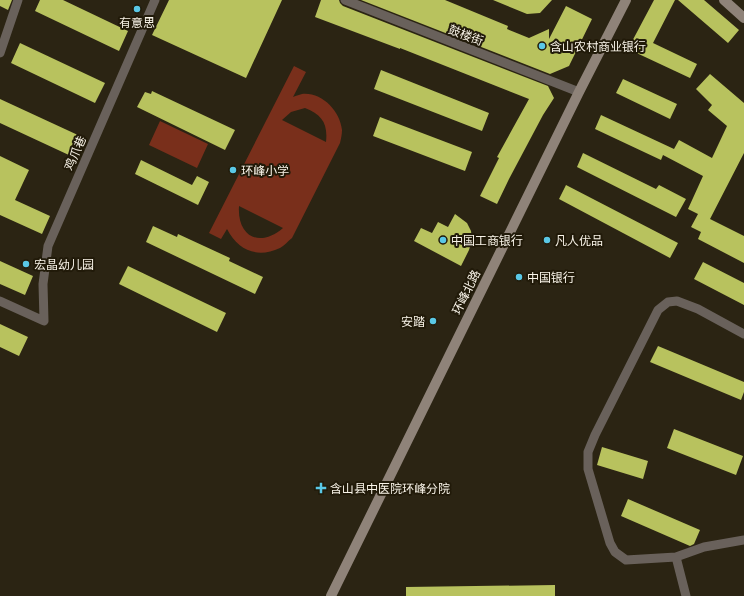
<svg xmlns="http://www.w3.org/2000/svg" width="744" height="596" font-family="'PT Sans Narrow','Noto Sans SC',sans-serif">
<rect width="100%" height="100%" fill="#2b2413"/>
<path fill="#792f1b" fill-rule="evenodd" d="M294,66L306,72L293,97C295,96 299,95 302,94C322,92 340,111 342,130C342,134 341,139 340,143L292,238C288,241 284,246 280,248C257,259 238,250 227,229L221,239L209,233ZM305,108C322,115 328,123 326,142L282,120L291,112ZM239,206L283,228C260,248 237,237 239,206Z
M160,121L208,144L197,168L149,145Z"/>
<path fill="#b8c25e" d="M0,0H12L8,10L0,6Z
M40,0H63L128,31L119,51L35,11Z
M169,0H282L246,78L152,35Z
M321,0H339L340,3L343,6L548,86L554,98L543,115L509,179L497,204L480,196L499,158L497,157L529,99L400,48V49L315,17Z
M361,0H445L508,26L507,29L529,38L549,29V39L566,6L592,19L569,66L550,74Z
M493,0H552L540,13L527,14Z
M654,0H675L653,43L697,64L690,78L628,49Z
M678,0H704L739,30L728,43Z
M20,43L105,83L95,103L11,63Z
M381,70L489,113L482,131L374,89Z
M710,74L744,103V153L710,219L744,236V263L698,239L701,232L691,227L698,214L688,209L703,176L663,155L661,160L595,129L601,115L674,149L679,140L712,158L727,126L708,110L712,105L696,89Z
M623,79L677,104L670,119L616,93Z
M152,91L235,130L225,150L137,107L145,92L151,94Z
M0,99L80,136L71,156L0,123Z
M380,117L472,152L465,171L373,136Z
M583,153L656,189L659,185L686,199L676,217L577,167Z
M0,156L29,170L15,200L50,216L42,234L0,215Z
M141,160L192,185L197,176L209,182L198,205L135,174Z
M566,185L678,243L670,258L559,199Z
M455,214L467,223L471,231L472,240L469,250L461,266L414,241L421,228L432,233L438,222L448,227Z
M153,226L177,237L178,234L230,258L229,261L263,277L255,294L146,242Z
M0,261L33,276L25,295L0,284Z
M703,262L744,283V305L694,279Z
M128,266L226,313L217,332L119,284Z
M0,324L28,337L19,356L0,347Z
M658,346L744,382V392L741,400L650,362Z
M674,429L743,456L736,475L667,448Z
M602,447L648,461L643,479L597,465Z
M628,499L700,530L694,544L690,546L621,516Z
M555,585V596H406V587Z"/>
<g fill="none" stroke-linecap="round" stroke-linejoin="round">
<path stroke="#69615b" stroke-width="9" d="M345,0L579,92
M0,53L18,0
M0,301L44,321L43,284L48,246L155,0
M744,334L698,309L677,301L668,302L658,310L595,435L588,452V469L610,543L615,552L626,560L676,557L704,547L744,540
M676,557L686,596"/>
<path stroke="#8f8379" stroke-width="10" d="M724,0L744,18
M331,596L579,92L626,0"/>
</g>
<g fill="#5ac8e6" stroke="#211a09" stroke-width="1.5">
<circle cx="137" cy="9" r="4"/>
<circle cx="542" cy="46" r="4"/>
<circle cx="233" cy="170" r="4"/>
<circle cx="443" cy="240" r="4"/>
<circle cx="547" cy="240" r="4"/>
<circle cx="26" cy="264" r="4"/>
<circle cx="519" cy="277" r="4"/>
<circle cx="433" cy="321" r="4"/>
<path d="M319 482h4v4h4v4h-4v4h-4v-4h-4v-4h4z"/>
</g>
<g text-anchor="middle" dominant-baseline="central" stroke-width="4" stroke-linejoin="round" paint-order="stroke">
<g font-size="12" fill="#f9f4e9" stroke="#211a09" text-anchor="start">
<text x="137" y="22" text-anchor="middle">有意思</text>
<text x="550" y="46">含山农村商业银行</text>
<text x="241" y="170">环峰小学</text>
<text x="451" y="240">中国工商银行</text>
<text x="555" y="240">凡人优品</text>
<text x="34" y="264">宏晶幼儿园</text>
<text x="527" y="277">中国银行</text>
<text x="425" y="321" text-anchor="end">安踏</text>
<text x="330" y="488">含山县中医院环峰分院</text>
</g>
<g font-size="12" fill="#f9f4e9" stroke="#211a09">
<text transform="translate(466 35) rotate(21)">鼓楼街</text>
<text transform="translate(75 153) rotate(-66)">鸡爪巷</text>
<text transform="translate(466 292) rotate(-64)">环峰北路</text>
</g>
</g>
</svg>
